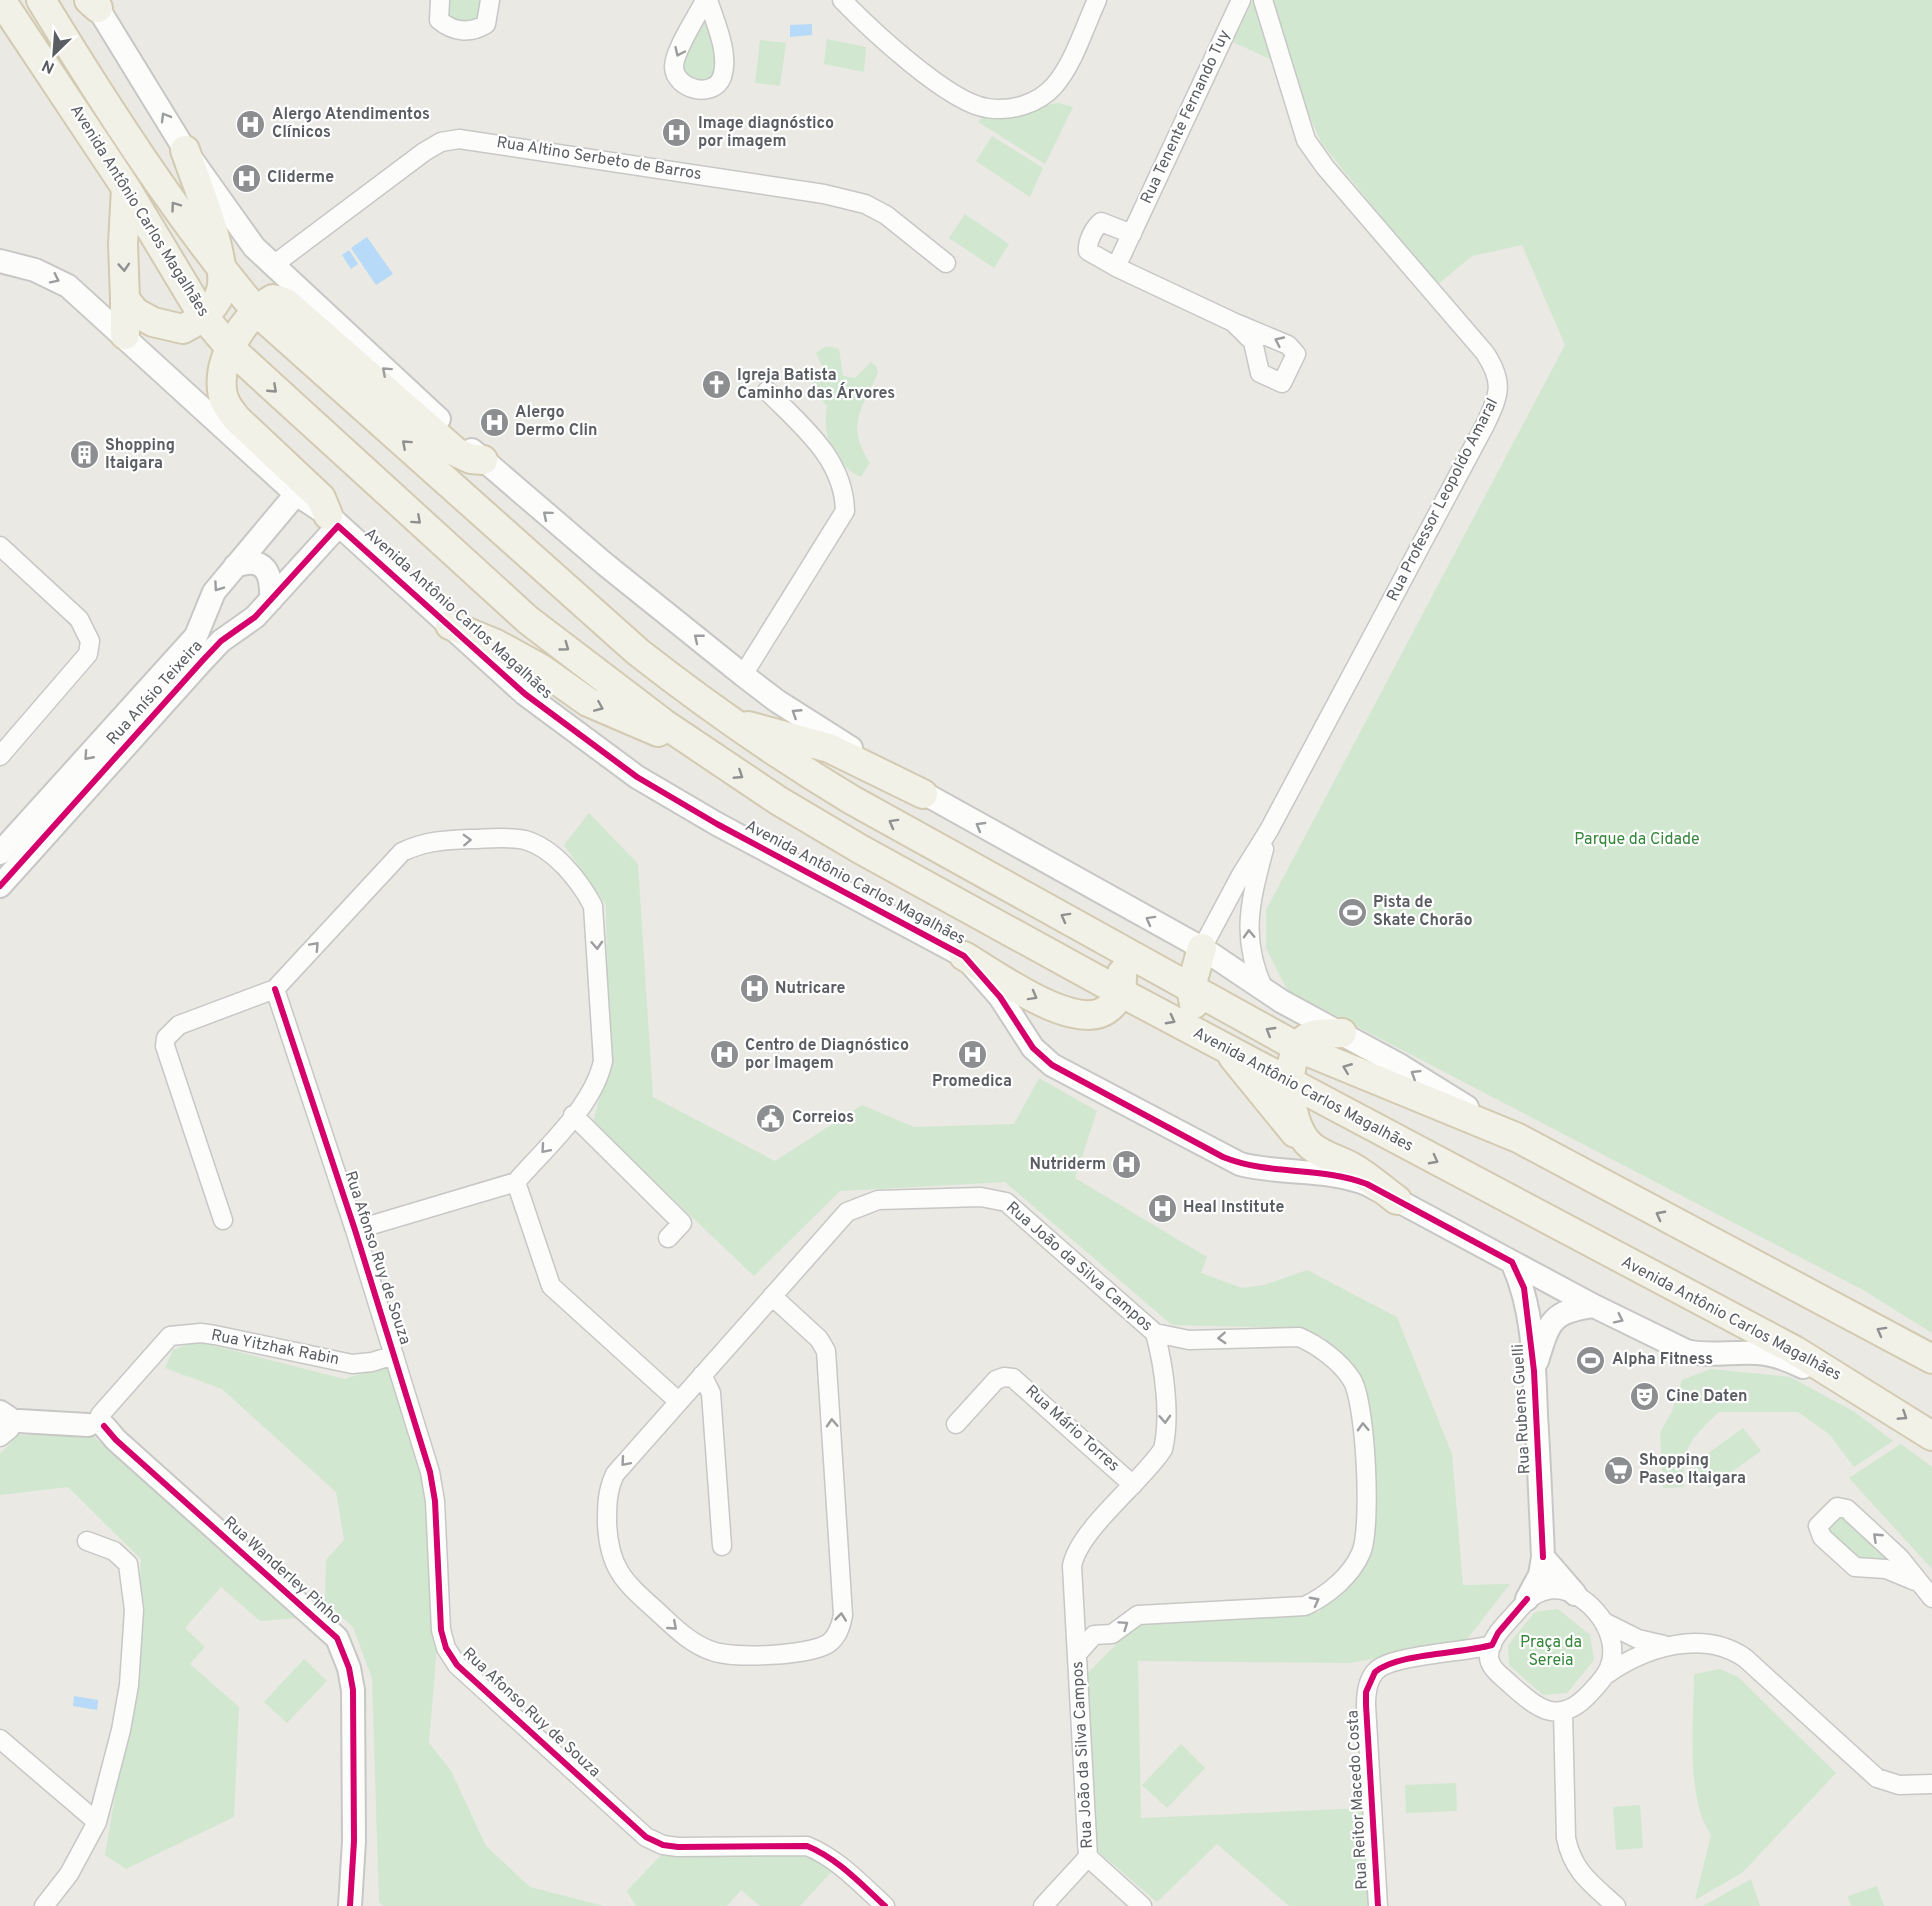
<svg xmlns="http://www.w3.org/2000/svg" width="1932" height="1906" font-family="Overpass,sans-serif">
<rect width="100%" height="100%" fill="#eae9e4"/>
<path fill="#d1e7cf" d="M448,0H487L479,24L450,22L445,13Z
M1253,0H1256L1272,60L1233,42Z
M1274,0H1932V1333L1863,1290L1287,990L1266,948V910L1565,345L1522,245L1472,256L1437,285L1322,144L1293,80L1272,14Z
M705,17L718,67L716,77L701,83L684,77L678,61Z
M827,39L866,47L864,72L824,64Z
M760,40L786,43L780,86L755,83Z
M1058,103L1073,107L1045,164L978,122L985,115Z
M992,136L1043,168L1030,197L976,161Z
M965,214L1009,244L994,268L949,238Z
M826,346L839,349L843,376L855,378L871,362L876,366L878,372C862,410 845,424 870,463L861,477C833,464 822,435 827,406L815,394L812,382L827,376L816,353Z
M589,813L638,864L653,1097L775,1161L862,1105L914,1127L1014,1124L1039,1078L1097,1111L1075,1178L1207,1257L1201,1273L1242,1288L1264,1285L1307,1270L1397,1317L1452,1454L1463,1585L1510,1584L1464,1643L1349,1663L1138,1661L1141,1818L1364,1808L1370,1906H1289L1217,1844L1157,1902L1094,1848L1085,1676L1132,1628L1149,1620L1319,1612L1373,1550L1368,1395L1360,1377L1323,1337L1300,1328L1172,1325L1005,1182L840,1191L754,1276L593,1123L608,1064L606,905L564,845Z
M195,1341L344,1379L391,1365L425,1488L437,1646L429,1743L451,1771L486,1846L530,1887L604,1906H383L379,1902L372,1678L353,1627L325,1602L326,1560L344,1540L336,1492L222,1389L165,1368L173,1350Z
M1711,1369L1790,1377L1853,1411L1893,1441L1854,1467L1829,1434L1798,1412H1719C1691,1438 1681,1448 1684,1487L1663,1488L1660,1433L1672,1411L1682,1380Z
M1743,1428L1761,1451L1709,1488L1692,1465Z
M18,1435H92L297,1618L260,1621L221,1587L185,1628L205,1647L190,1664L239,1707L234,1817L126,1869L105,1855L134,1686L141,1559L68,1487L0,1495V1454Z
M1901,1444L1932,1467V1569L1849,1478Z
M1842,1512L1890,1559L1887,1563H1865L1827,1531L1826,1527Z
M1558,1609L1590,1635L1594,1660L1567,1693L1543,1695L1509,1665L1508,1645L1535,1612Z
M304,1659L327,1681L287,1723L264,1702Z
M1720,1669L1738,1677L1836,1773L1742,1873L1695,1900L1711,1835C1685,1797 1694,1720 1694,1674Z
M1181,1744L1205,1768L1167,1808L1142,1785Z
M1456,1783L1457,1811L1406,1813L1405,1785Z
M1640,1805L1643,1848L1616,1850L1613,1807Z
M663,1853H805L834,1869L800,1906H760L741,1890L727,1906H636L627,1891Z
M1751,1879L1760,1906H1703Z
M1877,1886L1884,1906H1851L1848,1896Z"/>
<path fill="#b6daf7" d="M812,24V35L790,37V25Z
M367,237L393,274L376,285L351,248Z
M349,250L358,264L351,269L342,255Z
M74,1696L98,1700L97,1710L73,1706Z"/>
<g fill="none" stroke-linecap="round" stroke-linejoin="round">
<defs>
<path id="minor" d="M440,0L439,20C453,32 470,34 486,24L490,0
M705,0C697,17 674,50 674,67C675,90 714,99 722,77C730,54 715,22 708,0
M842,0C870,29 949,103 987,108C1011,112 1038,104 1054,86C1074,63 1084,28 1097,0
M272,266L424,152L441,142L459,139L824,194L865,204L886,215L946,263
M1116,267L1088,251C1087,241 1094,228 1101,222L1132,234
M1233,322L1253,342L1260,373L1282,383L1296,354L1288,345L1233,322L1116,267L1241,0
M0,546L79,619L90,641L88,654L0,756
M743,675L845,511C844,459 802,426 767,391
M1264,849C1250,902 1240,938 1264,990
M1202,948L1241,875L1269,830L1485,425C1500,394 1504,382 1485,353L1325,167L1306,140L1263,0
M275,989L355,1230L430,1472L435,1501L441,1630L446,1648L457,1665L646,1837L663,1845L678,1847L807,1846C837,1858 861,1884 885,1906
M573,1115L682,1223L668,1238
M516,1182L551,1286L678,1401
M223,1220L165,1046L166,1038L179,1025L275,989L402,852C425,841 445,840 470,839C487,839 507,836 525,840C554,848 580,881 593,906L603,1061C593,1107 546,1147 516,1182
M355,1230L516,1182
M772,1296L819,1339L826,1351L843,1615C841,1626 838,1636 829,1643C810,1656 733,1659 712,1651C691,1644 675,1628 660,1614C626,1583 609,1571 607,1523C607,1505 607,1491 615,1474L847,1212L878,1200L981,1197L1006,1202L1155,1333C1164,1366 1171,1416 1163,1449C1141,1483 1079,1529 1072,1566L1088,1857L1142,1906
M702,1375L711,1393L722,1546
M100,1415L170,1336L201,1333L215,1335L352,1364L372,1362L394,1355
M956,1424L996,1380L1004,1377L1013,1378L1133,1485
M0,1437L10,1429
M1915,1581L1886,1569L1855,1567L1822,1537L1818,1526L1837,1507L1847,1509L1900,1558L1932,1598
M1556,1589C1590,1592 1623,1635 1609,1668C1605,1678 1597,1685 1590,1693C1559,1727 1538,1709 1510,1684C1502,1676 1488,1668 1489,1655C1490,1640 1502,1628 1512,1617C1526,1601 1534,1590 1556,1589Z
M1606,1623L1638,1639L1664,1645
M1077,1654L1094,1635L1112,1634L1138,1615L1305,1606C1328,1595 1351,1576 1361,1553C1372,1529 1366,1403 1352,1380C1341,1362 1318,1345 1299,1337L1189,1340L1155,1333
M1607,1674C1646,1647 1703,1629 1745,1658L1877,1778L1899,1785L1932,1784
M1563,1712L1566,1838C1573,1872 1592,1884 1616,1906
M0,1739L97,1822
M44,1906L69,1874L97,1822L121,1730L129,1685L134,1610L128,1564L114,1551L87,1541
M1043,1906L1088,1857
M1378,1906L1366,1705C1366,1693 1368,1678 1377,1670C1393,1655 1466,1652 1492,1645"/>
<path id="tertiary" d="M93,0L185,150L254,247L439,419
M0,261L35,270L68,286L296,494L328,515L525,694L637,777L717,824L964,956L1000,997L1033,1048L1052,1065L1240,1164C1282,1175 1326,1168 1367,1184L1594,1306L1686,1351C1710,1357 1733,1351 1757,1353C1774,1354 1789,1360 1803,1367
M472,450L606,565L743,675L777,701L851,748
M235,566C266,555 272,574 271,600
M909,785L1202,948L1281,1001L1401,1066L1467,1107
M0,853L196,636L214,592L296,494
M0,886L203,660L221,641L255,617L338,526
M1512,1262C1534,1310 1534,1362 1536,1415C1539,1462 1541,1510 1543,1557L1540,1575L1527,1599
M1537,1361C1549,1322 1551,1311 1594,1306
M0,1412L9,1418
M19,1421L88,1425
M104,1426L116,1440L337,1638L349,1668L353,1690L354,1841L350,1906
M1543,1557L1575,1594"/>
<path id="primary" d="M1,0L126,188L203,316L231,349L528,620L663,723L779,801L860,849L1120,992L1794,1350L1932,1436
M41,0C107,108 175,214 257,312L638,652C707,706 777,755 852,800L1299,1048L1518,1138L1932,1359
M89,0L98,8
M126,188L123,244L125,299L135,312L153,322L183,329C198,321 217,308 221,290C229,262 195,179 185,150
M125,335V299
M328,515L321,498L237,419C230,410 223,402 222,390C218,357 245,315 273,299L285,302L456,452L471,459L483,460
M450,625L496,644L540,668L588,702L658,732
M748,726L829,748L923,794
M964,956C995,974 1079,1037 1110,1007C1119,999 1123,986 1122,973
M1194,1004L1191,987L1202,948
M1342,1033C1329,1034 1311,1031 1302,1042C1282,1065 1288,1126 1311,1146C1323,1156 1339,1160 1352,1167C1368,1176 1382,1189 1397,1200
M1233,1057L1295,1133"/>
</defs>
<use href="#minor" stroke="#c7c7c6" stroke-width="21"/>
<use href="#tertiary" stroke="#c7c7c6" stroke-width="26"/>
<use href="#primary" stroke="#d2cab1" stroke-width="32"/>
<use href="#minor" stroke="#fcfcfb" stroke-width="18"/>
<use href="#tertiary" stroke="#fcfcfb" stroke-width="22"/>
<use href="#primary" stroke="#f2f1e7" stroke-width="28"/>
<defs>
<path id="cycleway" d="M0,886L203,660L221,641L255,617L338,526L525,694L637,777L717,824L964,956L1000,997L1033,1048L1052,1065L1223,1157C1270,1176 1320,1166 1367,1184L1512,1262L1524,1288L1534,1371L1543,1557
M275,989L355,1230L430,1472L435,1501L441,1630L446,1648L457,1665L646,1837L663,1845L678,1847L807,1846C837,1858 861,1884 885,1906
M104,1426L116,1440L337,1638L349,1668L353,1690L354,1841L350,1906
M1378,1906L1366,1705V1692L1375,1672C1398,1653 1460,1654 1492,1645L1498,1633L1527,1599"/>
</defs>
<use href="#cycleway" stroke="#fff" stroke-width="10"/>
<use href="#cycleway" stroke="#d6006c" stroke-width="6"/>
</g>
<defs><path id="oneway-chevron" d="M-2-3.5L2.5 0L-2 3.5" fill="none" stroke-width="1.6" stroke-linecap="round" stroke-linejoin="round" transform="scale(1.5)"/></defs>
<g stroke="#9b9d9f">
<use href="#oneway-chevron" transform="translate(679 52) rotate(115)"/>
<use href="#oneway-chevron" transform="translate(165 117) rotate(-120)"/>
<use href="#oneway-chevron" transform="translate(55 279) rotate(26)"/>
<use href="#oneway-chevron" transform="translate(1279 341) rotate(-155)"/>
<use href="#oneway-chevron" transform="translate(386 371) rotate(-138)"/>
<use href="#oneway-chevron" transform="translate(547 515) rotate(-140)"/>
<use href="#oneway-chevron" transform="translate(218 587) rotate(125)"/>
<use href="#oneway-chevron" transform="translate(698 638) rotate(-141)"/>
<use href="#oneway-chevron" transform="translate(796 713) rotate(-147)"/>
<use href="#oneway-chevron" transform="translate(88 756) rotate(132)"/>
<use href="#oneway-chevron" transform="translate(980 826) rotate(-150)"/>
<use href="#oneway-chevron" transform="translate(467 840) rotate(-2)"/>
<use href="#oneway-chevron" transform="translate(1150 920) rotate(-151)"/>
<use href="#oneway-chevron" transform="translate(1249 934) rotate(-92)"/>
<use href="#oneway-chevron" transform="translate(597 945) rotate(87)"/>
<use href="#oneway-chevron" transform="translate(315 946) rotate(-47)"/>
<use href="#oneway-chevron" transform="translate(1415 1074) rotate(-148)"/>
<use href="#oneway-chevron" transform="translate(545 1149) rotate(131)"/>
<use href="#oneway-chevron" transform="translate(1619 1319) rotate(26)"/>
<use href="#oneway-chevron" transform="translate(1222 1338) rotate(177)"/>
<use href="#oneway-chevron" transform="translate(1165 1419) rotate(87)"/>
<use href="#oneway-chevron" transform="translate(832 1423) rotate(-93)"/>
<use href="#oneway-chevron" transform="translate(1363 1427) rotate(-92)"/>
<use href="#oneway-chevron" transform="translate(625 1462) rotate(131)"/>
<use href="#oneway-chevron" transform="translate(1877 1537) rotate(-137)"/>
<use href="#oneway-chevron" transform="translate(1315 1601) rotate(-28)"/>
<use href="#oneway-chevron" transform="translate(841 1617) rotate(-84)"/>
<use href="#oneway-chevron" transform="translate(1124 1625) rotate(-35)"/>
<use href="#oneway-chevron" transform="translate(673 1626) rotate(41)"/>
</g>
<g stroke="#8f9191">
<use href="#oneway-chevron" transform="translate(175 206) rotate(-126)"/>
<use href="#oneway-chevron" transform="translate(124 267) rotate(86)"/>
<use href="#oneway-chevron" transform="translate(273 389) rotate(43)"/>
<use href="#oneway-chevron" transform="translate(406 444) rotate(-138)"/>
<use href="#oneway-chevron" transform="translate(417 520) rotate(42)"/>
<use href="#oneway-chevron" transform="translate(565 647) rotate(36)"/>
<use href="#oneway-chevron" transform="translate(599 707) rotate(23)"/>
<use href="#oneway-chevron" transform="translate(739 775) rotate(33)"/>
<use href="#oneway-chevron" transform="translate(893 823) rotate(-151)"/>
<use href="#oneway-chevron" transform="translate(1065 917) rotate(-151)"/>
<use href="#oneway-chevron" transform="translate(1033 996) rotate(29)"/>
<use href="#oneway-chevron" transform="translate(1171 1020) rotate(28)"/>
<use href="#oneway-chevron" transform="translate(1270 1031) rotate(-149)"/>
<use href="#oneway-chevron" transform="translate(1347 1068) rotate(-158)"/>
<use href="#oneway-chevron" transform="translate(1434 1160) rotate(28)"/>
<use href="#oneway-chevron" transform="translate(1660 1215) rotate(-152)"/>
<use href="#oneway-chevron" transform="translate(1881 1331) rotate(-151)"/>
<use href="#oneway-chevron" transform="translate(1903 1416) rotate(33)"/>
</g>
<defs>
<symbol id="hospital-disc" viewBox="-11 -11 22 22"><circle r="9.5" fill="#8c8e90" stroke="#fff"/><path d="M-5-5h3v3.5h4V-5h3V5h-3V1.5h-4V5h-3Z" fill="#fff"/></symbol>
<symbol id="church-disc" viewBox="-11 -11 22 22"><circle r="9.5" fill="#8c8e90" stroke="#fff"/><path d="M-1.2-6h2.4v3.5h3.3v2.4h-3.3V6h-2.4V-.1h-3.3v-2.4h3.3Z" fill="#fff"/></symbol>
<symbol id="building-disc" viewBox="-11 -11 22 22"><circle r="9.5" fill="#8c8e90" stroke="#fff"/><path d="M-4-6H4V6H1V3H-1V6H-4ZM-2.5-4.3h1.7v1.8h-1.7ZM.8-4.3h1.7v1.8H.8ZM-2.5-1h1.7V.8h-1.7ZM.8-1h1.7V.8H.8Z" fill="#fff"/></symbol>
<symbol id="stadium-disc" viewBox="-11 -11 22 22"><circle r="9.5" fill="#8c8e90" stroke="#fff"/><path d="M0-5a6.5 5 0 1 0 0 10a6.5 5 0 1 0 0-10ZM-3.5-1.8h7v3.6h-7Z" fill="#fff"/></symbol>
<symbol id="civic-disc" viewBox="-11 -11 22 22"><circle r="9.5" fill="#8c8e90" stroke="#fff"/><path d="M-.6-6.5H3V-4.5H.6V-3L4-1V1h2V6H-6V1h2V-1L-.6-3ZM-1.2 2.5V6h2.4V2.5Z" fill="#fff"/></symbol>
<symbol id="theatre-disc" viewBox="-11 -11 22 22"><circle r="9.5" fill="#8c8e90" stroke="#fff"/><path d="M-5-5.5Q0-4 5-5.5V0Q5 5 0 6Q-5 5-5 0ZM-3.3-2.5H-1v1.5H-3.3ZM1-2.5H3.3v1.5H1ZM-2.8 1Q0 5.5 2.8 1Z" fill="#fff"/></symbol>
<symbol id="supermarket-disc" viewBox="-11 -11 22 22"><circle r="9.5" fill="#8c8e90" stroke="#fff"/><path d="M-6-5.5h2.5l.6 2H6L4.5 2H-2.5L-4.4-4H-6ZM-1.5 3.2a1.3 1.3 0 1 0 .1 0ZM3 3.2a1.3 1.3 0 1 0 .1 0Z" fill="#fff"/></symbol>
</defs>
<g fill-rule="evenodd">
<use href="#hospital-disc" x="234" y="108" width="33" height="33"/>
<use href="#hospital-disc" x="660" y="116" width="33" height="33"/>
<use href="#hospital-disc" x="230" y="162" width="33" height="33"/>
<use href="#church-disc" x="700" y="368" width="33" height="33"/>
<use href="#hospital-disc" x="478" y="406" width="33" height="33"/>
<use href="#building-disc" x="68" y="438" width="33" height="33"/>
<use href="#stadium-disc" x="1336" y="896" width="33" height="33"/>
<use href="#hospital-disc" x="738" y="972" width="33" height="33"/>
<use href="#hospital-disc" x="956" y="1038" width="33" height="33"/>
<use href="#hospital-disc" x="708" y="1038" width="33" height="33"/>
<use href="#civic-disc" x="754" y="1102" width="33" height="33"/>
<use href="#hospital-disc" x="1110" y="1148" width="33" height="33"/>
<use href="#hospital-disc" x="1146" y="1192" width="33" height="33"/>
<use href="#stadium-disc" x="1574" y="1344" width="33" height="33"/>
<use href="#theatre-disc" x="1628" y="1380" width="33" height="33"/>
<use href="#supermarket-disc" x="1602" y="1454" width="33" height="33"/>
</g>
<g text-anchor="middle" dominant-baseline="central" stroke-width="4.5" stroke-linejoin="round" paint-order="stroke">
<g font-size="16" font-weight="bold" fill="#5a5d62" stroke="#fff" text-anchor="start">
<text x="272" y="115">Alergo Atendimentos<tspan x="272" dy="18">Clínicos</tspan></text>
<text x="698" y="124">Image diagnóstico<tspan x="698" dy="18">por imagem</tspan></text>
<text x="267" y="178">Cliderme</text>
<text x="737" y="376">Igreja Batista<tspan x="737" dy="18">Caminho das Árvores</tspan></text>
<text x="515" y="413">Alergo<tspan x="515" dy="18">Dermo Clin</tspan></text>
<text x="105" y="446">Shopping<tspan x="105" dy="18">Itaigara</tspan></text>
<text x="1373" y="903">Pista de<tspan x="1373" dy="18">Skate Chorão</tspan></text>
<text x="775" y="989">Nutricare</text>
<text x="745" y="1046">Centro de Diagnóstico<tspan x="745" dy="18">por Imagem</tspan></text>
<text x="972" y="1082" text-anchor="middle">Promedica</text>
<text x="792" y="1118">Correios</text>
<text x="1106" y="1165" text-anchor="end">Nutriderm</text>
<text x="1183" y="1208">Heal Institute</text>
<text x="1612" y="1360">Alpha Fitness</text>
<text x="1666" y="1397">Cine Daten</text>
<text x="1639" y="1461">Shopping<tspan x="1639" dy="18">Paseo Itaigara</tspan></text>
</g>
<g font-size="16" fill="#5a5d62" stroke="#fff">
<text transform="translate(1186 117) rotate(-65)">Rua Tenente Fernando Tuy</text>
<text transform="translate(599 159) rotate(9)">Rua Altino Serbeto de Barros</text>
<text transform="translate(139 211) rotate(58)">Avenida Antônio Carlos Magalhães</text>
<text transform="translate(1443 500) rotate(-63)">Rua Professor Leopoldo Amaral</text>
<text transform="translate(458 614) rotate(42)">Avenida Antônio Carlos Magalhães</text>
<text transform="translate(155 693) rotate(-48)">Rua Anísio Teixeira</text>
<text transform="translate(855 883) rotate(28)">Avenida Antônio Carlos Magalhães</text>
<text transform="translate(1303 1090) rotate(28)">Avenida Antônio Carlos Magalhães</text>
<text transform="translate(377 1258) rotate(72)">Rua Afonso Ruy de Souza</text>
<text transform="translate(1079 1267) rotate(41)">Rua João da Silva Campos</text>
<text transform="translate(1731 1319) rotate(28)">Avenida Antônio Carlos Magalhães</text>
<text transform="translate(275 1348) rotate(11)">Rua Yitzhak Rabin</text>
<text transform="translate(1522 1409) rotate(-93)">Rua Rubens Guelli</text>
<text transform="translate(1072 1429) rotate(42)">Rua Mário Torres</text>
<text transform="translate(282 1571) rotate(42)">Rua Wanderley Pinho</text>
<text transform="translate(531 1713) rotate(43)">Rua Afonso Ruy de Souza</text>
<text transform="translate(1083 1755) rotate(-93)">Rua João da Silva Campos</text>
<text transform="translate(1358 1800) rotate(-93)">Rua Reitor Macedo Costa</text>
</g>
<g font-size="16" fill="#35863a" stroke="#fff">
<text x="1637" y="840">Parque da Cidade</text>
<text x="1551" y="1643">Praça da<tspan x="1551" dy="18">Sereia</tspan></text>
</g>
</g>
<g transform="translate(54 54) rotate(205)" stroke="#ffffff" stroke-width="4.5" paint-order="stroke">
<path d="M0-4.5L10 22L0 15L-10 22Z" fill="#5a5d62"/>
<text y="-9" font-size="16" font-weight="bold" text-anchor="middle" fill="#5a5d62">N</text>
</g>
</svg>
